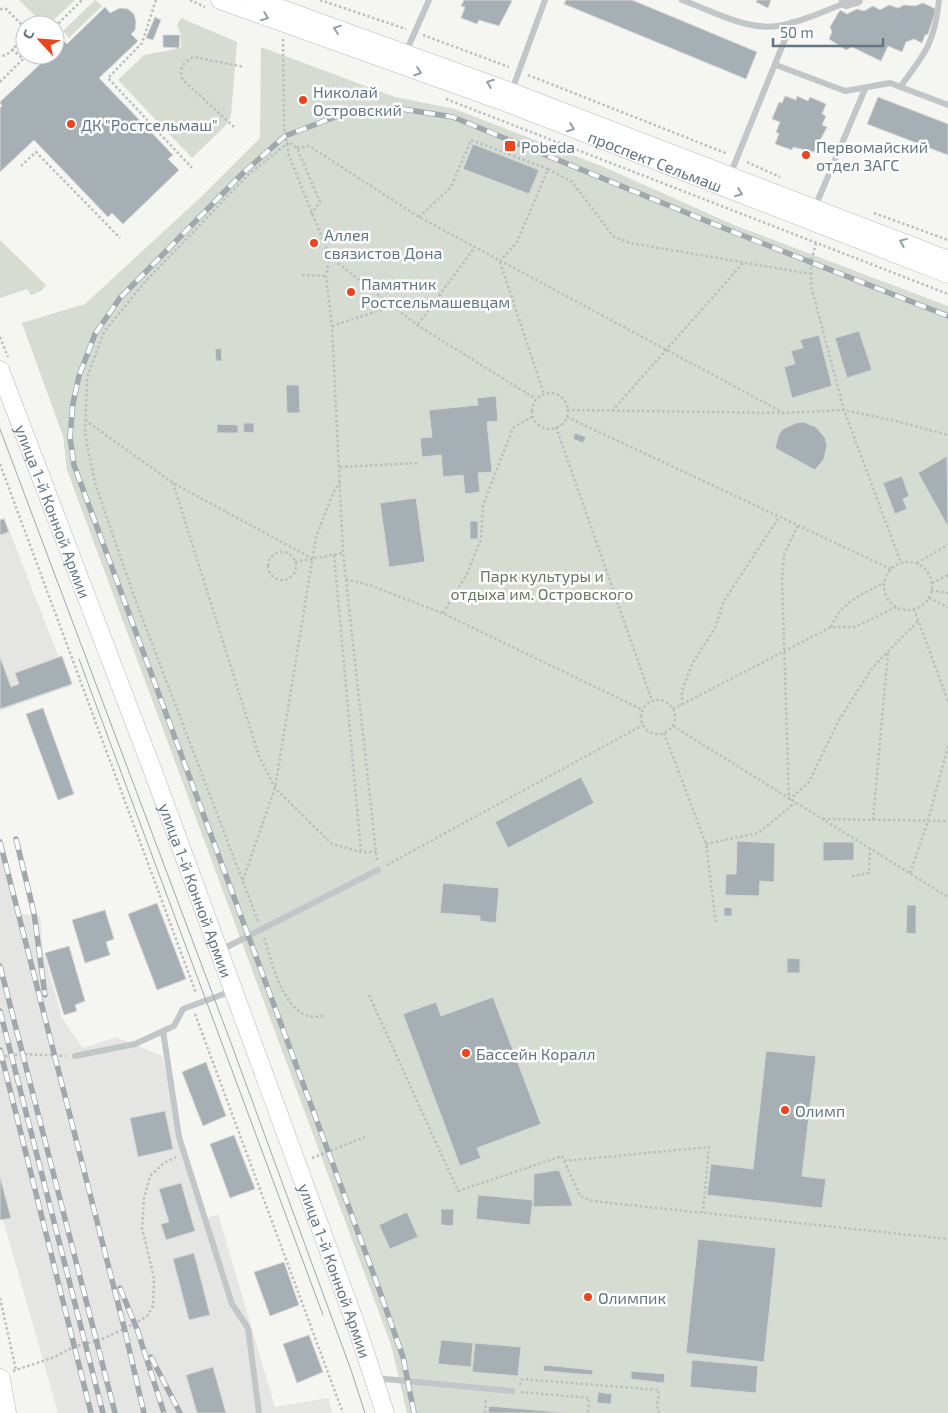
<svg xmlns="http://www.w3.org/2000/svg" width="948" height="1413" font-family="'Exo 2',sans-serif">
<rect width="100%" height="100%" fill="#f5f5f1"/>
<path fill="#e5e6e4" d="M4,517L70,686L0,711V519Z
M0,837L21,914L40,916L43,951L62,1018L83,1048L116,1037L162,1056L202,1220L218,1214L275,1407L328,1398L332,1413H58L0,1209Z"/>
<path fill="#d6dcd2" d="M19,0H75L48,25H44Z
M95,0L102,6L69,38L63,31Z
M181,18L237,42L231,116L226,125L192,158L118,80L144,55L181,48V34L177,25Z
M261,47L395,97L455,109L604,167L734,225L948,306V1413H407L391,1345L67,470L63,436L22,323L85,304L202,196L260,138Z
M0,240L46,285L41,291L31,295L27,289L0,298Z"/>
<path fill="#a6afb4" stroke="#d6d6d4" d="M464,0H510L512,1L499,26L479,20L477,24L461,18L465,7L461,6Z
M566,0H632L757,52L746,79L564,4Z
M757,0H771L768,8L756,2Z
M923,3L936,9L928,34L925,35L922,43L914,39L906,42L902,52L888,46L881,61L852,47L846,50L829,39L832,32L830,27L840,10L847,14L857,9L864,11L873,6L880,10L889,5L898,8L904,5L915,6Z
M105,7L110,13L120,8L128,9L134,14L136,22L135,30L131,34L138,41L99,78L173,155L168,159L179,170L123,224L112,213L108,217L34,140L0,172V108L2,106L0,102L50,55H55V50L64,41L67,44Z
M155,17L161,20L153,40L146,38Z
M163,35H180L179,48L163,47Z
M785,96L796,100L797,96L808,101L810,97L826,104L822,114L826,116L822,125L827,127L814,152L793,147L792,150L775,144L779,134L776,132L780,122L772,119L779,102L782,103Z
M878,97L948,124V155L867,124Z
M473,144L539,170L529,194L463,169Z
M859,331L872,370L847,378L835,338Z
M819,335L832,386L792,398L784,367L795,364L791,351L803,348L800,340Z
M221,348L222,361H216L215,349Z
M286,385H299L300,413H287Z
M496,396L498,421L487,422L492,472L478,473L480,492L465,494L463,475L443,477L441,455L422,457L420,438L432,437L429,410L478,405L477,398Z
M803,422L816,427L825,438L827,445L824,459L815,470L775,448L779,434L783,429L796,423Z
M244,423H254V433L243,432Z
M217,424L238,425V433H217Z
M575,433L586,437L583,443L573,439Z
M947,456L948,525H947L918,473Z
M902,476L909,496L903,499L907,509L895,514L883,483Z
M416,498L425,562L389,567L380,503Z
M4,519L9,532L0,535V520Z
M470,521H478V539H470Z
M62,656L72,684L0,709V657L11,687L19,684L15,673Z
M43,708L74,794L58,800L26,714Z
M581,777L594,803L508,848L495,822Z
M737,841L775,843L774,882L760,881L759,896L725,895L726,874H736Z
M823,842H854V860L823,861Z
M443,883L499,888L496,923L480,921V916L440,913Z
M157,903L186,979L157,990L128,914Z
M907,905H916V934L906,933Z
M724,907L732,908V916H724Z
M105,910L114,939L106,942L110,955L85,963L72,920Z
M69,946L85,1001L75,1005L77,1011L64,1015L45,953Z
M787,958L800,959V973H787Z
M493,997L541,1124L477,1148L481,1158L460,1166L403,1014L436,1002L441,1016Z
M766,1051L816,1056L802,1176L826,1179L822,1208L707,1195L711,1164L753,1169Z
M206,1062L226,1116L203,1126L182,1072Z
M165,1111L173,1149L138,1157L130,1118Z
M234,1135L255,1189L230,1198L210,1144Z
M559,1170L573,1206L533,1207L534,1174Z
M0,1177L11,1218L0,1220Z
M181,1183L195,1231L166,1240L161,1224L169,1222L159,1189Z
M478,1195L533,1200L530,1225L476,1219Z
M441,1209H454L453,1226L441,1225Z
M407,1212L418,1237L390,1249L379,1225Z
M698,1239L776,1248L764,1362L686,1353Z
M194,1253L210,1315L189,1320L173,1259Z
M284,1262L299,1305L270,1316L254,1272Z
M309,1335L323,1372L297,1383L283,1344Z
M441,1340L473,1343L471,1367L438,1364Z
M475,1343L521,1347L518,1376L472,1372Z
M692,1360L758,1366L756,1393L690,1387Z
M544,1365L593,1370L592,1375L543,1371Z
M213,1367L226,1413H197L186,1375Z
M631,1371L665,1374L664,1383L631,1379Z
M598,1392L612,1394L611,1404L597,1403Z
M489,1406L569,1413H488Z"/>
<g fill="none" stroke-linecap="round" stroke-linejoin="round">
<defs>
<g id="secondary">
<path id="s1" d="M220,0L505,102L948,274"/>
<path d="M257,0L511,92L948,260"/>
<path id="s2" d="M0,370L154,774L356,1325L385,1413"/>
</g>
<path id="primary" d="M0,1379L6,1413"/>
</defs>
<use href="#secondary" stroke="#b4babe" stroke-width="19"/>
<use href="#primary" stroke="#b3b8bb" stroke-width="21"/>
<path stroke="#bcbec0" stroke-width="2.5" stroke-dasharray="2.5 2.5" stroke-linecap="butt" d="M156,0L142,43L108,78L192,168
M190,0L205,7
M320,0L406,29
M0,9H6L22,25C20,38 15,55 0,56
M55,27L82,0
M423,35L509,67
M283,39L284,127L289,156L330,257L326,276L332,326L343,553L377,861
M12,49L23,59
M528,75L728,154
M0,82L27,55
M446,99L948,294
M234,127L183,80C178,69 183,62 194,57L244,67
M297,148L309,146L419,217L784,413
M747,162L780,177
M21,166L36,152L120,238
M548,169L572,182L613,236L630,243L811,274
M874,213L948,240
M419,217L451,187L471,140L548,169L517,242L500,261
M816,243L811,262V286L844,410L901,563
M330,257L417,325L536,399
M500,262L544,394
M302,275L326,276
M418,324L475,247
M332,326L394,306
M0,337L8,357
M532 411a18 18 0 1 1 36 0a18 18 0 1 1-36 0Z
M567,410L784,413L844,410L896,421L948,435
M612,411L743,263
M567,417L891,569
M85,420L173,483L313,559
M556,427L652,701
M0,464L196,993
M340,467L419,463
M173,483L259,756L275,788L332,844L361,852H376
M268 566a14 14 0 1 1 28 0a14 14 0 1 1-28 0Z
M334,555L361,852
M295,562L343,553
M884 586a24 24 0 1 1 48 0a24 24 0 1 1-48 0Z
M917,563L948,545
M346,579L372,586L442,613L643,710
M932,583L948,575
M931,590L948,593
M929,598L948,607
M914,609L948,701
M443,613L467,574L481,539L483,505L513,428L533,416
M831,627C841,602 861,595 884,583
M641 717a17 17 0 1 1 34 0a17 17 0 1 1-34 0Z
M682,705V691L692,664L715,628L724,601L779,517
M673,709L831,627H855L896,607
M673,726L948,897
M664,733L706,844L716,924
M789,800L782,579L784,555L798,525
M789,800L809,782L839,720L873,667L918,621
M823,819L948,821
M873,820L888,652
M706,844L758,833L795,803
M387,865L643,725
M910,873L928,821L948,746
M852,876L869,873L870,849
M243,880L275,788L316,537L333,493L340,482
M258,921L135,599L95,483L85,434L87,378L104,332L144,283L249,174L289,142L297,148L320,202L311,214
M264,938C273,963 280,1005 308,1016C312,1018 319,1016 324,1016
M369,995L458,1191L562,1156L580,1196L592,1201L948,1239
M195,1014L343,1413
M0,1057L22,1054L66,1056
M312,1158L365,1137
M564,1161L709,1147L703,1212
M0,1298L16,1370
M13,1371L52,1358L76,1346L98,1341L134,1324L147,1316L153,1306L154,1278L142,1228L144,1199L150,1176L164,1163L176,1157
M520,1385L522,1379L659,1390L657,1410L660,1413
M521,1392L589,1398L588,1413
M485,1413L486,1398"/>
<path stroke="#c2c6c9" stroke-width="6" d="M682,0C713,11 750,33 783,25C804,21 826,10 846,3
M406,52L429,0
M776,65L845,91L890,83L948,105
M900,87C925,54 935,42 939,0
M512,90L545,0
M730,175L792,22
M815,207L865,89
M219,951L378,870
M163,1031L179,1137L232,1304L248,1328L259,1413
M75,1056L135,1044L174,1026L183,1009L232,991
M375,1378L512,1391"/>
<path stroke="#c2c6c9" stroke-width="12" d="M845,0L846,3L857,0"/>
<use href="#secondary" stroke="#fff" stroke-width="18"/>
<use href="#primary" stroke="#fff" stroke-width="20"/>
<path stroke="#a0a8ad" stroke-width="1" d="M0,429L228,1035L351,1370L365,1413
M79,659L323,1315"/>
<defs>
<path id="rail" d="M16,839L34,913L45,995
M0,842L124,1327L144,1413
M0,966L115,1413
M0,1011L103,1413
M0,1050L91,1413
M120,1288L137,1329L164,1413
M151,1357L180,1413
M414,1413L403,1357L375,1278L74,465L70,437L73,403L79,376L95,334L120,298L242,174L285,136L348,112L396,108L453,117L726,229L948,316"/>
</defs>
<use href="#rail" stroke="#a0a8ad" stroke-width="5.5"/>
<use href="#rail" stroke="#fff" stroke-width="4" stroke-dasharray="11" stroke-linecap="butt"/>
</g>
<defs><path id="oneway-chevron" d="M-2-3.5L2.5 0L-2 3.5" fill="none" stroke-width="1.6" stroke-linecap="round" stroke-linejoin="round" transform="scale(1.25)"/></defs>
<g stroke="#929fa8">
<use href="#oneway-chevron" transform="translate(265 17) rotate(21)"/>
<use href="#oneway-chevron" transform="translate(337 29) rotate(-161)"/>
<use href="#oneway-chevron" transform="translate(418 72) rotate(19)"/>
<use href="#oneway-chevron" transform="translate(490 83) rotate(-159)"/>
<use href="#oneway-chevron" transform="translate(571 128) rotate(21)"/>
<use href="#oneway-chevron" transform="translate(739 193) rotate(21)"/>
<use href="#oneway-chevron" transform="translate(903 242) rotate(-158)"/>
</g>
<g fill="#ea451c" stroke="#fff" stroke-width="2">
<circle cx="303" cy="100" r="5"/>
<circle cx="71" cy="124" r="5"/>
<rect x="504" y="140" width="12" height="12" rx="2.5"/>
<circle cx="806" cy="155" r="5"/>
<circle cx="314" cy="243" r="5"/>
<circle cx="351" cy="292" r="5"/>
<circle cx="466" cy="1053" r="5"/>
<circle cx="785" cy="1110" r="5"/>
<circle cx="588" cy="1297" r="5"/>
</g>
<g text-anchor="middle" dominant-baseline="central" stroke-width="5" stroke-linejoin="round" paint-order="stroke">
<g font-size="16" fill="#637683" stroke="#fff" text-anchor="start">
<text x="313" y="91">Николай<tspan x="313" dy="18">Островский</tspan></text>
<text x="81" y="124">ДК "Ростсельмаш"</text>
<text x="521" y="146">Pobeda</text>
<text x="816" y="146">Первомайский<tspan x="816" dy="18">отдел ЗАГС</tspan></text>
<text x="324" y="234">Аллея<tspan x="324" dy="18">связистов Дона</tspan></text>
<text x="361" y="283">Памятник<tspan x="361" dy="18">Ростсельмашевцам</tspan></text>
<text x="476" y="1053">Бассейн Коралл</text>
<text x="795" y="1110">Олимп</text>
<text x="598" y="1297">Олимпик</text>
</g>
<g font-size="16" fill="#637683" stroke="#fff">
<text stroke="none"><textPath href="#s1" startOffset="464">проспект Сельмаш</textPath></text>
<text stroke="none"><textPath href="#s2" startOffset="151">улица 1-й Конной Армии</textPath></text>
<text stroke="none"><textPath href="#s2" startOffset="556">улица 1-й Конной Армии</textPath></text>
<text stroke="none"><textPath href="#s2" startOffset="961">улица 1-й Конной Армии</textPath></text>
</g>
<g font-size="16" fill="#677a62" stroke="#fff">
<text x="542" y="575">Парк культуры и<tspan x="542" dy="18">отдыха им. Островского</tspan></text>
</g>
</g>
<g transform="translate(40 40) rotate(296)"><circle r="24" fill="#ffffff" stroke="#c1c8cd"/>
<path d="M0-4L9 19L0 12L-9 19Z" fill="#ea451c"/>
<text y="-8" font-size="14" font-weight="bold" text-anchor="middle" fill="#637683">С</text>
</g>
<path d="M773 38v8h110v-8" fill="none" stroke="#637683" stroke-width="2.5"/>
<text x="780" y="38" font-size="15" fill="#637683" stroke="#ffffff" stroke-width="4" paint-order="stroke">50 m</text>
</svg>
